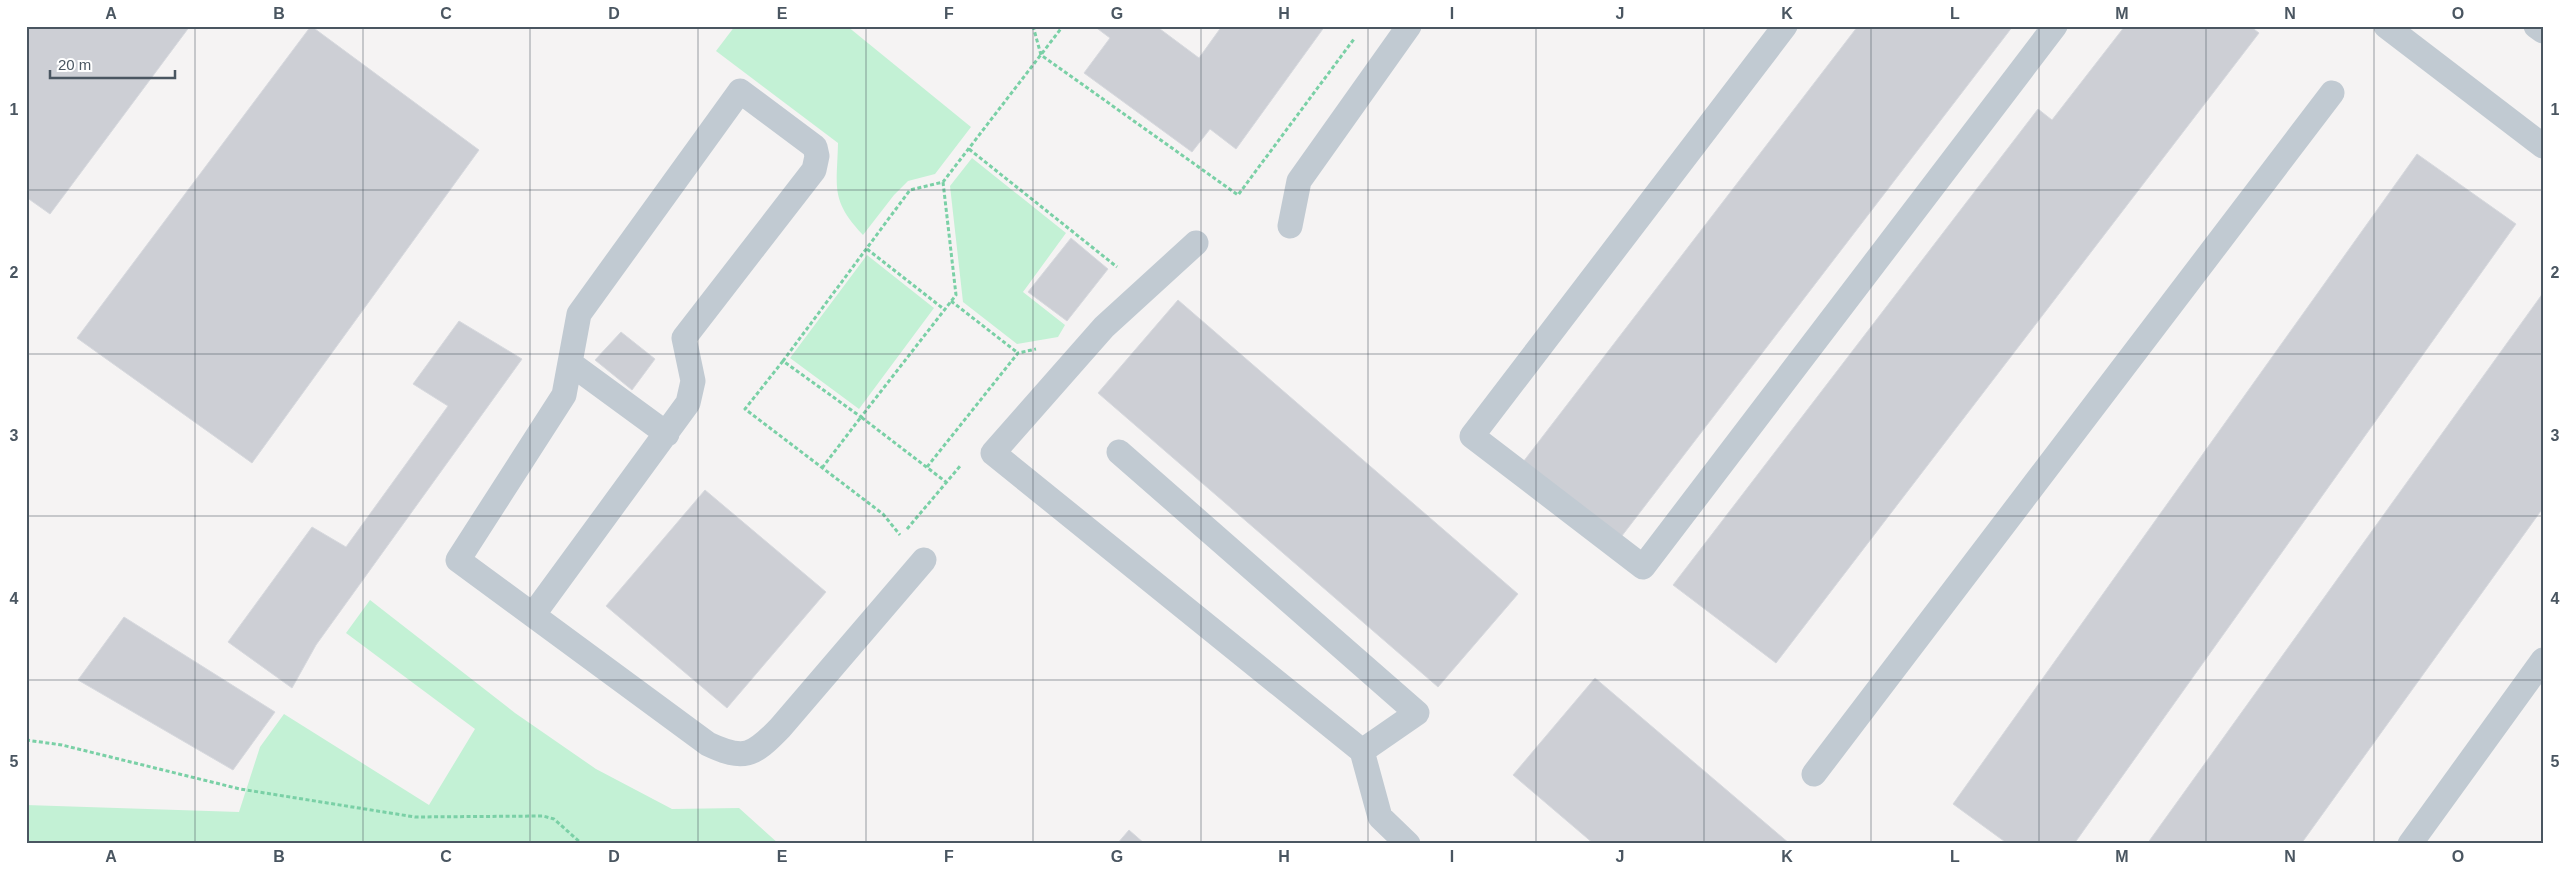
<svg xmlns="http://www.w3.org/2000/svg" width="2569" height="870" font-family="Arial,sans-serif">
<rect width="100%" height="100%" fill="#f5f3f3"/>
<path fill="#c3f1d5" d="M735,26H847L971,127L935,174L908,181L894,195L863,235C830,200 837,188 838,143L716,51Z
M972,158L1066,233L1023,292L1065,325L1058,337L1017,344L963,302L950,186Z
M867,255L934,308L859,409L790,358Z
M370,600L515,713L596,769L672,809L739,808L779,844H26V805L239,812L260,747L284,714L429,805L475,729L346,633Z"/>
<path fill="#cdcfd5" stroke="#d7d9de" d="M26,26H190L50,214L26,197Z
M311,26L479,150L252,463L77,338Z
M1094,26H1156L1199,58L1222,26H1325L1236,149L1210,129L1192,152L1084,73L1110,38Z
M1858,26H2013L1618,541L1520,466Z
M2125,26H2250L2259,33L1776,663L1673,585L2038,109L2052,120Z
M2417,154L2516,224L2074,844H2008L1953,804Z
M1071,238L1108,269L1067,321L1028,292Z
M2543,293V508L2301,844H2147Z
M1178,300L1518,594L1438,687L1098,393Z
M459,321L522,359L316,645L292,688L228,642L312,527L346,547L448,406L413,384Z
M621,332L655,359L632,390L595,360Z
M705,490L826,592L727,708L606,606Z
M124,617L275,712L233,770L78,680Z
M1595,678L1790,844H1594L1513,775Z
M1129,830L1145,844H1117Z"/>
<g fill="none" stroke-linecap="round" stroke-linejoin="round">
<path stroke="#7ad0a6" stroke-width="3" stroke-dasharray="4 2.5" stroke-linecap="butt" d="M1033,26L1041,55L1238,195L1354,39
M969,149L1117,267
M943,182L956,295L861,417L783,361L910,190L943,182L1063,26
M867,249L945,310
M951,301L1018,353
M783,361L745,409L883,514L900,535
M927,467L1018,353L1036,349
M822,468L861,417L946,482
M907,529L961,465
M26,740L62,745L240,789L415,817L543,816L554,819L582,844"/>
<path stroke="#c1cad2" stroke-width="25" d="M1785,26L1472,436L1643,567L2055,26
M2386,26L2543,146
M2536,26L2543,31
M1290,226L1299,181L1409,26
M1196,243L1104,327L993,453L1362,751L1380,817L1408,844
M570,363L667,434
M1119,452L1417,713L1362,751
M533,615L688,403L693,381L684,338L814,170L817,156L815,147L740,91L579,314L564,395L458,560L708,744C744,761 753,756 780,728L924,560
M1814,774L2332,93
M2410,844L2543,660"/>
</g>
<path fill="none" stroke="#4a5661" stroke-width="1" stroke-opacity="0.55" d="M195,26V844M363,26V844M530,26V844M698,26V844M866,26V844M1033,26V844M1201,26V844M1368,26V844M1536,26V844M1704,26V844M1871,26V844M2039,26V844M2206,26V844M2374,26V844M26,190H2543M26,354H2543M26,516H2543M26,680H2543"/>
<rect width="2569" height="870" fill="none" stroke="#ffffff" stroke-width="55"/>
<path d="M50 70v8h125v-8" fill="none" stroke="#4a5661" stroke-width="2.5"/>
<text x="58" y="70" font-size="15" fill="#4a5661" stroke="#ffffff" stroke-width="4" paint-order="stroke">20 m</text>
<rect x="28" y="28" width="2514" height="814" fill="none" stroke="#4a5661" stroke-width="2"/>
<g font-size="16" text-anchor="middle" font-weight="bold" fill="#4a5661">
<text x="111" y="19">A</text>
<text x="279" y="19">B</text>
<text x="446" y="19">C</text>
<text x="614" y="19">D</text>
<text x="782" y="19">E</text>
<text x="949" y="19">F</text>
<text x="1117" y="19">G</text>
<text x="1284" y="19">H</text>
<text x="1452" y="19">I</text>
<text x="1620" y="19">J</text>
<text x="1787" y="19">K</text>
<text x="1955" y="19">L</text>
<text x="2122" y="19">M</text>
<text x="2290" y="19">N</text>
<text x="2458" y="19">O</text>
<text x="14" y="115">1</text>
<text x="2555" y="115">1</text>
<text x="14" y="278">2</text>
<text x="2555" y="278">2</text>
<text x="14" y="441">3</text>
<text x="2555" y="441">3</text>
<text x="14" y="604">4</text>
<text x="2555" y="604">4</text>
<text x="14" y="767">5</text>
<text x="2555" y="767">5</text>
<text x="111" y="862">A</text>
<text x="279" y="862">B</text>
<text x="446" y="862">C</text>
<text x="614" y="862">D</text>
<text x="782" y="862">E</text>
<text x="949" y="862">F</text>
<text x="1117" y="862">G</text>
<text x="1284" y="862">H</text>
<text x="1452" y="862">I</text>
<text x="1620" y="862">J</text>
<text x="1787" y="862">K</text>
<text x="1955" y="862">L</text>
<text x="2122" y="862">M</text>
<text x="2290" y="862">N</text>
<text x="2458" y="862">O</text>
</g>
</svg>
